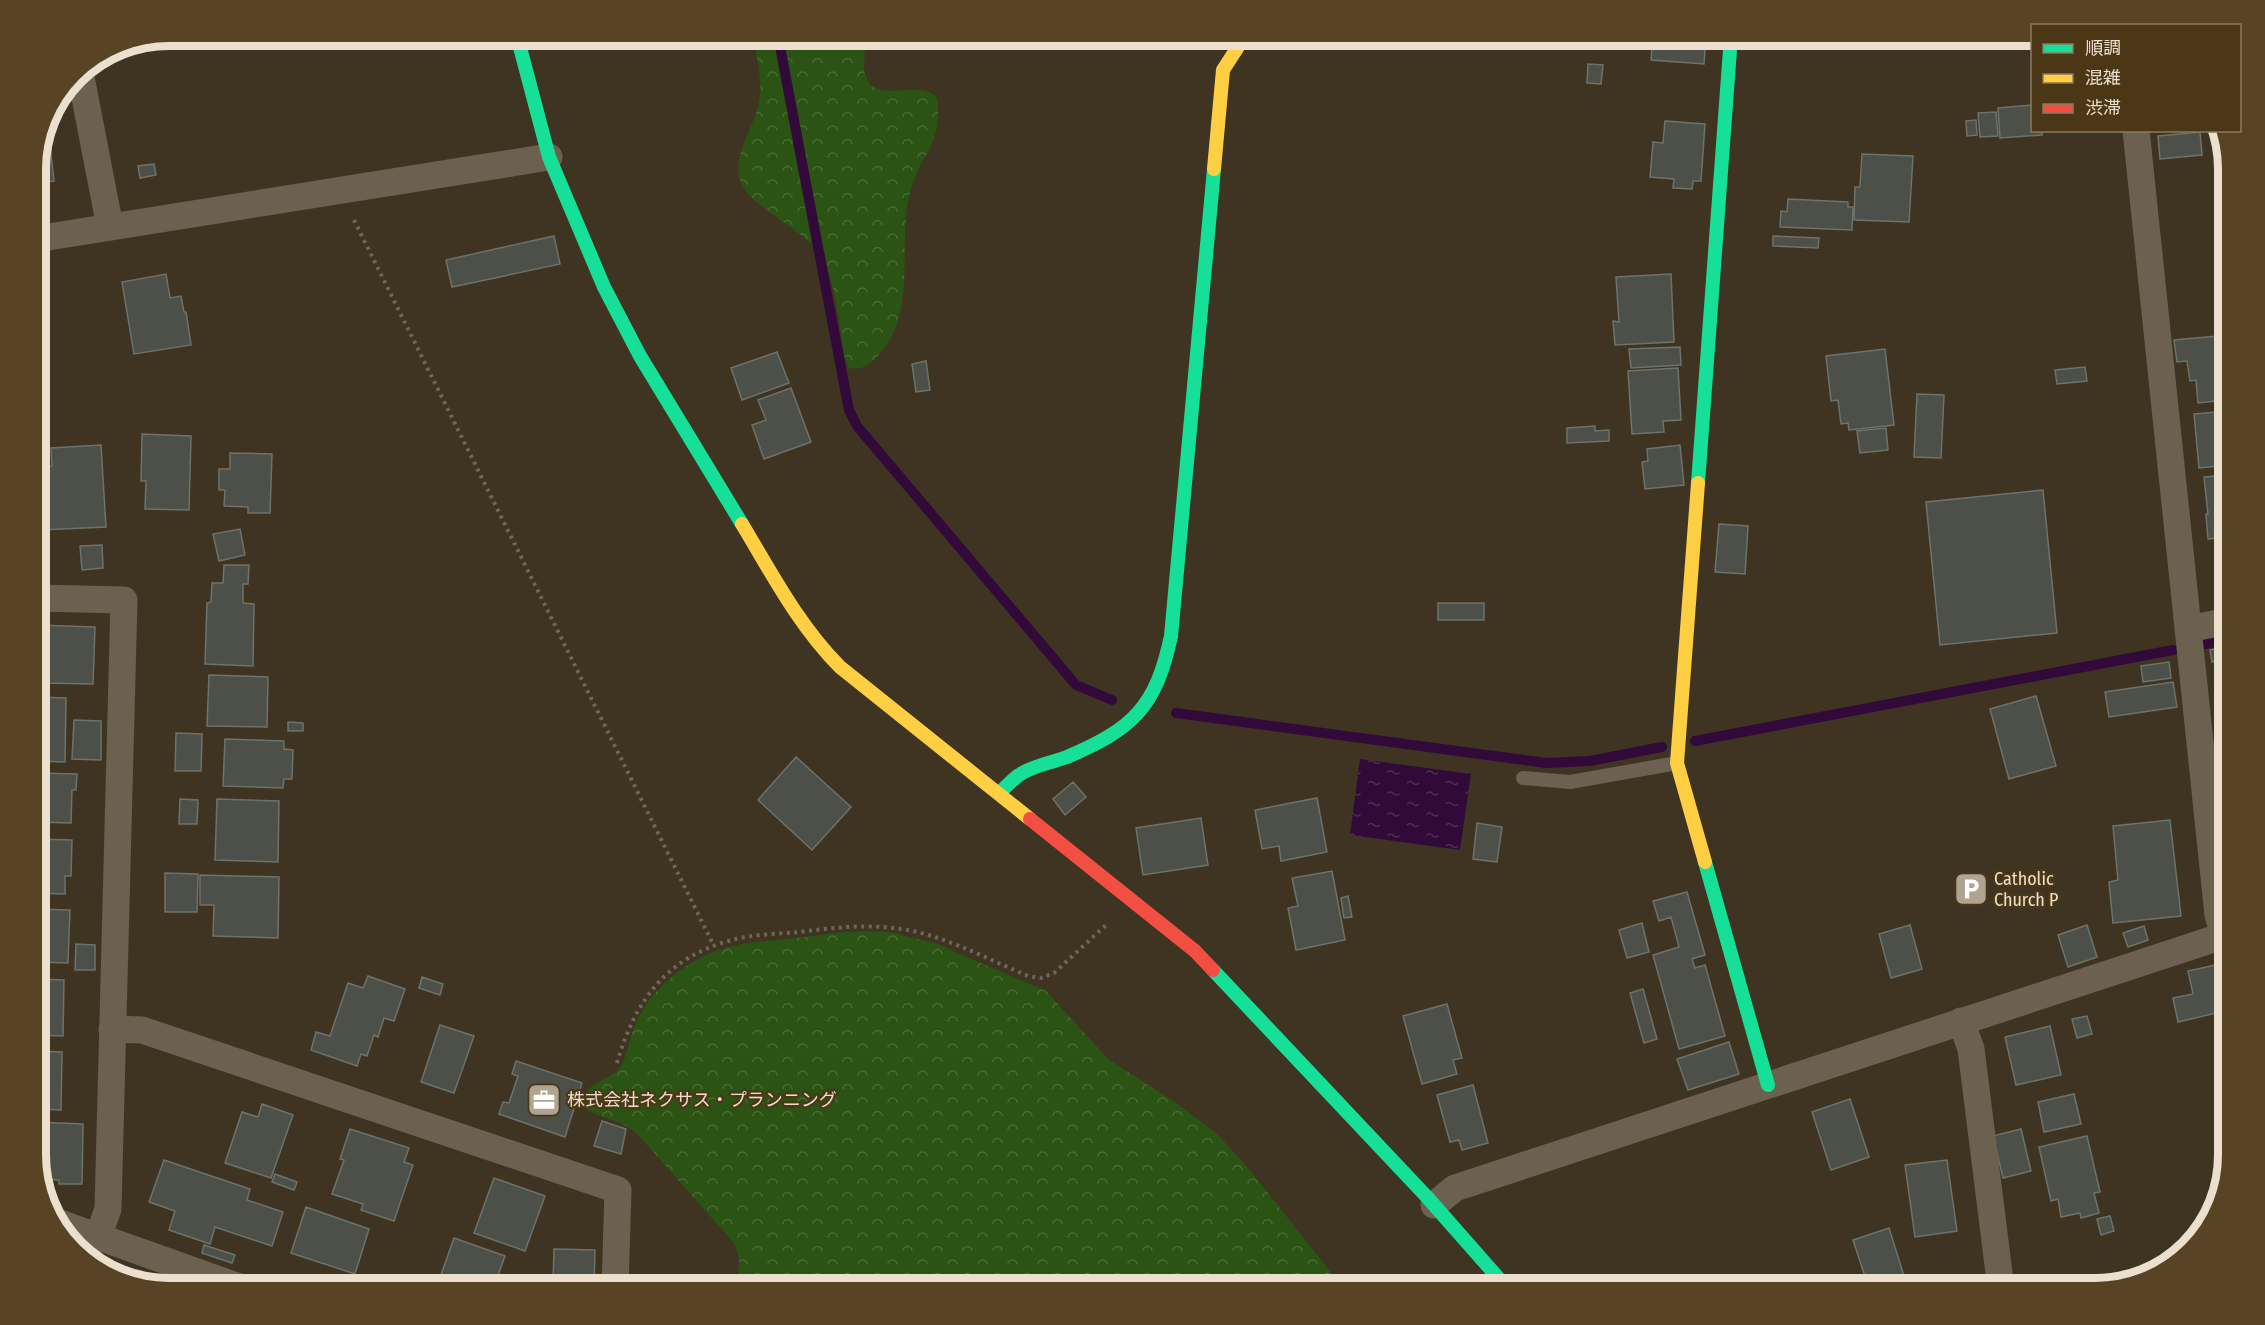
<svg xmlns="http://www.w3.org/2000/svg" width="2265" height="1325" font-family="'Fira Sans Condensed','Noto Sans JP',sans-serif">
<defs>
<pattern id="forest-crowns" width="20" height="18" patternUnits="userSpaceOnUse" patternTransform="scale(1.5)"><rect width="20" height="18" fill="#2b5313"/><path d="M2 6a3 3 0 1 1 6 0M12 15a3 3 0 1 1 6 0" fill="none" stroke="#4a6b34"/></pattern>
<pattern id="water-ripples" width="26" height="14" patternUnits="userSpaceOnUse" patternTransform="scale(1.5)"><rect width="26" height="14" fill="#310a3a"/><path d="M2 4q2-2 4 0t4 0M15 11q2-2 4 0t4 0" fill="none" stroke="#4f2d55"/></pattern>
</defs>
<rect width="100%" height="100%" fill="#3f3422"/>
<path fill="url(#forest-crowns)" d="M753,36H865L864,71L869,84C873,86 877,89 881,90C895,93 926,85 935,96C939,101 938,107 938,113C938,146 921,157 912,186C894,241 921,311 877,357C868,366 862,370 849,368L845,359C840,333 835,272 819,252C801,229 750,206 741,183C730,154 758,124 760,95C762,76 756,55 753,36Z
M865,931L889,932L935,943L1046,991L1108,1059L1182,1107L1217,1134L1249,1169L1344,1289H729C742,1273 741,1261 734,1243L639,1136C632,1130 624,1124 615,1121C604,1116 593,1115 584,1107C583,1076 613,1085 623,1062C630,1045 632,1027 642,1011C662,978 696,955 733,946C750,941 769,941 787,939C813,936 839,932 865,931Z"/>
<path fill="url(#water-ripples)" d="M1360,759L1471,774L1460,850L1350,835Z"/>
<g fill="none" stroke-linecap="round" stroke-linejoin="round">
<path stroke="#310a3a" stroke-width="10" d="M778,36L849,410L857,426L1076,685L1112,700
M2205,644L2229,639
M1176,713L1546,763L1590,761L1662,747
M1695,741L2173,650"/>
</g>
<path fill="#4c5049" stroke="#6d726a" stroke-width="1.5" d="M1653,36H1706L1704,64L1651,60Z
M1588,64L1603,65L1601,84L1587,83Z
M2032,105V130H2042V135L2000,138L1998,108Z
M1996,112L1998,136L1980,137L1978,113Z
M47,118L54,181L36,183V161Z
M1976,120L1977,135L1967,136L1966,121Z
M1665,121L1705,124L1701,181H1693L1692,189L1673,188L1674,179L1650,177L1653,142L1663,143Z
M2200,132L2202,155L2160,159L2158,136Z
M1862,154L1913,156L1909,222L1854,220L1855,187H1860Z
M154,164L156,175L140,178L138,166Z
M1788,199L1848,202V207H1853L1852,230L1780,227L1781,211L1787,212Z
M554,236L560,264L452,287L446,260Z
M1773,236L1819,238L1818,248L1773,246Z
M166,274L170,298L181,296L184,312H186L191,345L134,354L122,282Z
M1671,274L1674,342L1615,345L1613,321L1619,322L1616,277Z
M2229,335V382H2223L2225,400L2198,403L2196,380L2190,381L2187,361L2177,362L2174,340Z
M1680,347L1681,365L1631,368L1629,349Z
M1885,349L1894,425L1849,430L1848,423L1841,424L1838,400L1831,401L1826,356Z
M777,352L789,383L742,400L731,368Z
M926,361L930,390L916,392L912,364Z
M2085,367L2087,381L2057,384L2055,370Z
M1678,368L1681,420L1663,421L1664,432L1632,434L1628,371Z
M791,388L811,442L764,459L752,425L766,420L758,400Z
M1917,394L1944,395L1941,458L1914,457Z
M2229,411V465L2199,468L2194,414Z
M1595,426V431L1609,430V441L1567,443V428Z
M1886,428L1888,450L1860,453L1857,431Z
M142,434L191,436L189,510L145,509L146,481H141Z
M101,445L106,527L40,530L38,493H49L47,466H52L51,448Z
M1680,445L1684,485L1645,489L1642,462L1648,461L1647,449Z
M230,453L272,454L270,513H248V507L224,506L225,490H219V469H230Z
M2229,475V537L2208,539L2206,514H2208L2204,477Z
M2043,490L2057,633L1940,645L1926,502Z
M1719,524L1748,526L1745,574L1715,572Z
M240,529L245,555L219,561L213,534Z
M102,545L103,568L82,570L80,546Z
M2221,551H2229V593H2226Z
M224,565H249L248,584H243V603L254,604L253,666L205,664L207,603L211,602L212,583H223Z
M1438,603H1484V620H1438Z
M36,625L95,627L93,684L44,683V650H36Z
M2229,646V658L2212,662L2210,650Z
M2169,662L2171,678L2143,682L2141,666Z
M209,675L268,677L267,727L207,726Z
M2229,680V744H2227L2220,681Z
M2173,682L2177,707L2109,717L2105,692Z
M2036,696L2056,766L2009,779L1990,709Z
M36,697L66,698L65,762L36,761Z
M74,720L101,721V760L72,759Z
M288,722L303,723V731H288Z
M176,733L202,734L201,771H175Z
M225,739L284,741V749L293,750L292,779H284L283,788L223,786Z
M796,757L851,807L812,850L758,800Z
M36,773L77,774L76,790H72L71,823L36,822Z
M1073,782L1086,797L1065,815L1053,799Z
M1317,798L1327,852L1281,861L1279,846L1262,849L1255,810Z
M180,799L198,800L197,824H179Z
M217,799L279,801L278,862L215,860Z
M1201,818L1208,865L1143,875L1136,828Z
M2170,820L2181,916L2113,923L2109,882L2118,880L2113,826Z
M1477,823L1502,827L1497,862L1473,859Z
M36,839L72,840L71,876H65V894L36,893Z
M1332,871L1345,940L1296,950L1288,908L1298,906L1292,878Z
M165,873L198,874L197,912H165Z
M200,875L279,877L278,938L213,936L214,905H200Z
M1687,892L1705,955L1692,959L1695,968L1705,965L1725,1036L1679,1049L1653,955L1679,947L1671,917L1659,921L1653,901Z
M1348,896L1352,917L1344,918L1341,898Z
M36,909L70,910L68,963L36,962Z
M1642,923L1649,952L1627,958L1619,930Z
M1910,925L1922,969L1891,978L1879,934Z
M2087,925L2097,957L2068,967L2058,935Z
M2144,926L2148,940L2128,947L2123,933Z
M76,944L95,945V970H75Z
M2229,962V1010L2178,1022L2173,998L2193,994L2188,971Z
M368,976L405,989L394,1021L384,1018L378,1037L374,1035L367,1056L361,1054L357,1066L311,1050L316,1032L330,1036L348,983L363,988Z
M422,977L443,984L440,995L419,988Z
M36,979L64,980L63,1036L36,1035Z
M1643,989L1657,1039L1644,1043L1630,993Z
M1447,1004L1462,1058L1453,1060L1457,1074L1422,1084L1403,1016Z
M2087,1016L2092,1034L2077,1038L2072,1019Z
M440,1025L474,1036L454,1093L421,1082Z
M2050,1026L2061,1075L2016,1085L2005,1037Z
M1729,1042L1739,1074L1688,1090L1677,1059Z
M36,1051L62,1052L61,1110L36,1109Z
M516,1061L582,1083L565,1137L499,1114L503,1102L509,1103L518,1076L512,1074Z
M1473,1085L1488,1143L1462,1150L1459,1140L1450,1142L1437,1095Z
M2074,1094L2081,1124L2044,1132L2038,1102Z
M1850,1099L1869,1157L1831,1170L1812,1112Z
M262,1104L293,1115L271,1178L225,1163L242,1112L258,1117Z
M602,1121L626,1129L621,1154L594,1146Z
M36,1122L83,1124L82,1184H59V1180L41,1179L36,1164Z
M350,1129L409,1148L404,1162L413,1165L394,1221L361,1210L363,1204L332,1194L344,1160L340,1159Z
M2021,1129L2031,1171L2003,1178L1993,1136Z
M2087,1136L2100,1192L2094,1193L2099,1213L2081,1218L2080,1213L2061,1217L2058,1199L2051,1201L2039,1147Z
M164,1160L250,1189L247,1200L283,1212L272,1246L215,1227L210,1244L169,1230L175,1211L149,1202Z
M1947,1160L1957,1231L1915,1237L1905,1165Z
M275,1174L297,1182L294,1190L272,1182Z
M494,1178L545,1196L525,1251L474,1233Z
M306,1207L369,1229L355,1274L291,1253Z
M2110,1216L2114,1231L2101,1235L2097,1219Z
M1889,1228L1908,1289H1869L1853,1240Z
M454,1238L505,1256L493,1289H436Z
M204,1245L235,1255L232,1263L202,1253Z
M554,1249L595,1250L594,1289H548V1284H553Z"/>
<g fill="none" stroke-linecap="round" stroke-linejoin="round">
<path stroke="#6f6658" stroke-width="4" stroke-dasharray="3 4.5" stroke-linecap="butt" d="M354,220L714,946
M617,1063C635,1000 667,957 732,940C753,934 778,934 800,932C838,927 875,923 913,931C953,940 990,960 1028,976L1041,978L1054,973L1106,925"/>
<path stroke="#6c6150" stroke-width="14" d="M1523,778L1570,782L1677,763"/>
<path stroke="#6c6150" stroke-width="27" d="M80,72L110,227
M2136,130L2218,915L2224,935
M36,239L549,157
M36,598L124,600L108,1209L98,1237
M2188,629L2229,621
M1961,1021L1971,1049L2001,1289
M112,1029L142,1030L618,1190L615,1289
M1434,1205L1455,1188L2229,934
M54,1221L245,1289"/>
<path stroke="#16e098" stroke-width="14" d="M517,36L549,157L604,287L640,356L742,524
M1698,483L1731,36
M999,793C1006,787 1012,780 1019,775C1034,765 1051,763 1067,757C1133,729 1156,707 1171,636L1214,169
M1705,862L1768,1085
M1213,970L1427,1197L1508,1289"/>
<path stroke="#ffcf43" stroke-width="14" d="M1214,169L1223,70L1245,36
M1698,483L1677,763L1705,862
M742,524C772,574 799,626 840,667L1030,819"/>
<path stroke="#f24e42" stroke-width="14" d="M1030,819L1195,951L1213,970"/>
</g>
<defs>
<symbol id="parking-square" viewBox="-11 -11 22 22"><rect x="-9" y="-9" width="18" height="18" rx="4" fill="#afa391" stroke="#4b3716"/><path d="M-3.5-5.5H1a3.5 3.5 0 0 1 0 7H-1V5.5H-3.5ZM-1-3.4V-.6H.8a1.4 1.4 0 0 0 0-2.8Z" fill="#fff"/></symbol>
<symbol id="office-square" viewBox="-11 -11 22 22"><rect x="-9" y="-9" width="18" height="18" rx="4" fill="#afa391" stroke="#4b3716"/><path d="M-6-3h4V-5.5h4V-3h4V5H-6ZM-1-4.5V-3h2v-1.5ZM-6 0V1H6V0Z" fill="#fff"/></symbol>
</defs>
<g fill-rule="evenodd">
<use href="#parking-square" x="1952" y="870" width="38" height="38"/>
<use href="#office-square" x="525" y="1081" width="38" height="38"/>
</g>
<g text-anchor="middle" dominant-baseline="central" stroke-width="4.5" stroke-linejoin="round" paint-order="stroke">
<g font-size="18" fill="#ebdfcd" stroke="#4b3716" text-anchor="start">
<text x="1994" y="879">Catholic<tspan x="1994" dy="21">Church P</tspan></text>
<text x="567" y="1100">株式会社ネクサス・プランニング</text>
</g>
</g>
<path d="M0 0H2265V1325H0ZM169 46H2095A123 123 0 0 1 2218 169V1155A123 123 0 0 1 2095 1278H169A123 123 0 0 1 46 1155V169A123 123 0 0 1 169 46Z" fill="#584425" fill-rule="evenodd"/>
<path fill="none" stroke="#ebdfcd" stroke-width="8" d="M169 46H2095A123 123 0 0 1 2218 169V1155A123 123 0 0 1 2095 1278H169A123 123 0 0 1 46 1155V169A123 123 0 0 1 169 46Z"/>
<rect x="2031" y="24" width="210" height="108" fill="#4b3716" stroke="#8b7a5f" stroke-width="1.5"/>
<rect x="2043" y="44" width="30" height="9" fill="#16e098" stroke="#8b7a5f" stroke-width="1.5"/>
<text x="2085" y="54" font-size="18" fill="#ebdfcd">順調</text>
<rect x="2043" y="74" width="30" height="9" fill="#ffcf43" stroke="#8b7a5f" stroke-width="1.5"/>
<text x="2085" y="84" font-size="18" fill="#ebdfcd">混雑</text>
<rect x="2043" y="104" width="30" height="9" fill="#f24e42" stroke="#8b7a5f" stroke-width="1.5"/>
<text x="2085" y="114" font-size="18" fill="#ebdfcd">渋滞</text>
</svg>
